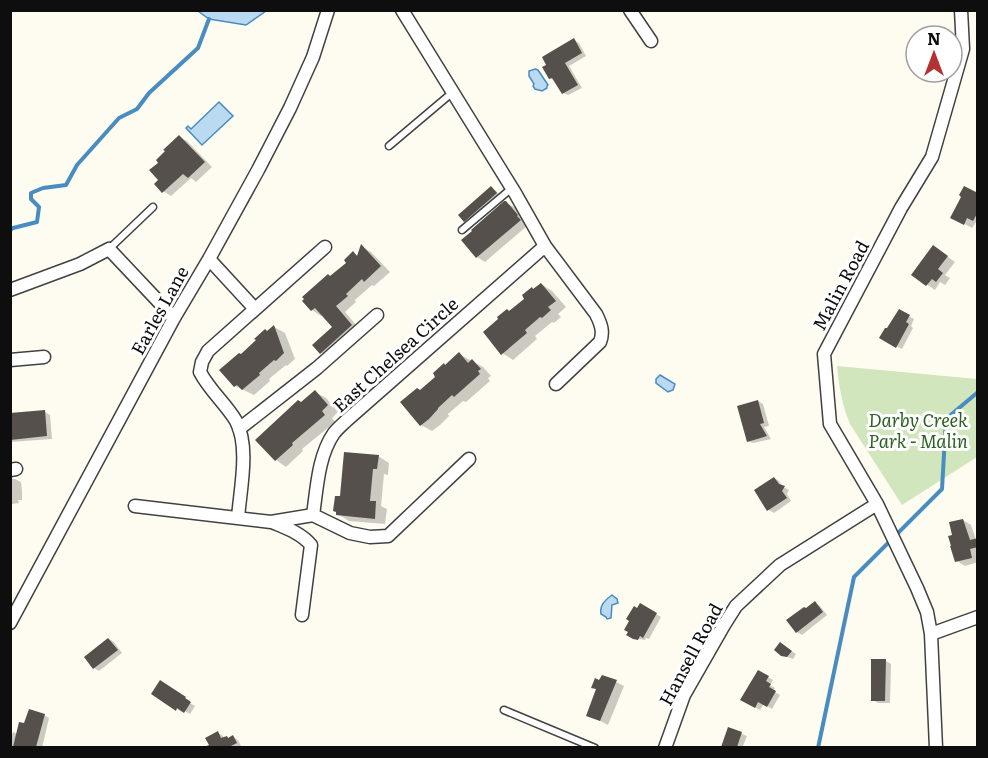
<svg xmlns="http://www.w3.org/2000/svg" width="988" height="758" font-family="Literata,serif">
<rect width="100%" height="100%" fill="#fefcf1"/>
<path fill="#d1e6bd" d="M837,366L977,379V457L902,505L850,424C842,405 839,387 837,366Z"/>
<path fill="#badaf1" stroke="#488cc1" stroke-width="1.5" d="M198,11H266L246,25L209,19Z
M535,69L538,70L548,85L547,86V88L542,91L535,89L533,86L534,84L529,76V71Z
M219,102L233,116L202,145L186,128L188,126L191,129Z
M660,375L675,384L673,390L668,392L656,383V379Z
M612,595L617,599L618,603L612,605L611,618L607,619L606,617L601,614C599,605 606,599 612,595Z"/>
<path fill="#0003" d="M574,40L579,43L586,56L569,66L582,88L568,95L563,93L555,81L550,78Z
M179,137L187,141L212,167L196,182L191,178L171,196L163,191L160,181L159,163Z
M491,188L496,191L501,197L470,223L465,221Z
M978,194V222H976L972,228L952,217L963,196Z
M506,203L514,207L525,220L528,225L485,262L477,257L463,240Z
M362,247L371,252L390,272L374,286L372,285L355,300L356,302L345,312L361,331L330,358L321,352L334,327L323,314L321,316L312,310L331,278L347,263L353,253L358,256Z
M941,252L955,262L945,275L950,278L945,285L940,282L935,290L913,275Z
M541,284L552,291L566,307L558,314L561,317L554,323L552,322L535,336L537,339L513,360L502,353L510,312Z
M899,311L914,319L911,326L913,328L902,349L881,338Z
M274,327L285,333L295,359L287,366L286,365L269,379L270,381L254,395L235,386L242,356Z
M459,354L483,367L491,376L488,378L490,381L466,402L463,401L448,414L449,416L440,425L432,431L421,425L420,392Z
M315,392L326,398L338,412L332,418L335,422L302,449L303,451L286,467L276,460L301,404Z
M758,401L763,404L769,426L764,427L771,439L753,443L748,441Z
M45,412L50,415L52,439L10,442V415Z
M378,456L389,463L388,475L384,474L381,506L387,509L385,524L349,521L338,514Z
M774,478L779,481L783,487L789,490L787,494L791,501L774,513L769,510Z
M10,479H15L21,482L22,491V500H18L19,503L12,504V506H10Z
M963,520L971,525L976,540L978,541V562L965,566L957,561L954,536Z
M815,603L820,606L827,615L802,635L797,632L806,610Z
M640,605L661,617L649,639L646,638L645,640L633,638L637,610Z
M109,639L114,642L122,653L99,671L94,668Z
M785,647L796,654L793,659L782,655Z
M886,661L891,664L890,703H878L873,700Z
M759,672L773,680L770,685L775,688L773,691L780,695L772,709L764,704L760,710L742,700Z
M161,682L190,701L188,702L195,706L190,714L183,710L182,712L153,694Z
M616,682L624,686L608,725L588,715Z
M44,715L49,718L42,748H10V741L13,732L17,734L25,725Z
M729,729L747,736L743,746L749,748H723Z
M218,733L223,736L224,739H229L233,737L238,740L241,746L212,748L207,738Z"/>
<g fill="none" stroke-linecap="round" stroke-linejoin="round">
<path stroke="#488cc1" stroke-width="4" d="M10,230L13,228L37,222L39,207L31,199V193L43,188L66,185L77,165L119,118L137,109L149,93L198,48L209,19
M818,748L854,577L942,489L946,419L978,392"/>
</g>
<path fill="#56504c" d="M574,38L582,53L565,63L578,85L562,94L552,78L549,79L542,67L546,65L542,57Z
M179,135L205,162L188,178L183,174L162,193L154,184L158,180L149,170L158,163L156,160L165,151L163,150Z
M491,186L497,193L464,222L458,215Z
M964,186L978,193V212L973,221L967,218L964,225L950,218L961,197L959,195Z
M504,201H506L518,215L517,216L521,220L476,258L461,240L472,231L471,230Z
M361,244L381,266L364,282L362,279L346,294L348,296L336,306L352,325L320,354L312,345L332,327L315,308L311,311L302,301L304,299L302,297L328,274L330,276L346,263L344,260L353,251L357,256Z
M933,245L948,256L938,269L943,273L936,282L932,279L926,286L911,275Z
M541,283L556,301L548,307L551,310L542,318L540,317L525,330L527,333L501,355L483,332L498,319L497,317L507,309L509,311L524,299L522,295L532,287L533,289Z
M899,309L910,315L906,322L909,324L896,348L879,338L885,328H887Z
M274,325L284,353L276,361L274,360L259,373L260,375L242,390L237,385L234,387L219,370L239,353L241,354L256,340L254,339L265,329L267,331Z
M459,352L468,363L472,359L481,369L478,371L480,374L454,397L452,395L438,408V409L429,419L420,426L400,402L417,388L420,390L435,377L433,373L444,363L445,365Z
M315,390L328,405L322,411L325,415L292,443L293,445L275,461L255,440L298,400L301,402Z
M758,400L764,423L760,424L767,436L747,442L737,406Z
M45,410L47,436L10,440V413Z
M344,452L379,455L377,469H373L370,501H376L375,519L336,515V512L333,511L335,496H340Z
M774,477L779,484L785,486L782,491L787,498L767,511L754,490Z
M963,519L970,540L978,538V547L970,549L972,558L955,562L950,546H951L948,536L952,535L949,522Z
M815,601L823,612L796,633L786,620L804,607L806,608Z
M640,603L657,613L643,638L640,636L638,640L633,639L626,635L628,632L624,630L629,621L626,619L634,606L637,608Z
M108,638L118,650L93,669L84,657Z
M780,642L792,651L787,657L781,656L774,650Z
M871,659H886L885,701H871Z
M758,670L769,676L766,681L771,684L769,687L776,691L767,707L758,702L755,708L740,700Z
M602,675L617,680L600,721L586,716L596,689L591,688L595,678L599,680Z
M160,680L186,697L185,698L191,702L184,713L177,708L176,711L151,694Z
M29,709L45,714L36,747H13L19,722L24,723Z
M728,727L742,732L737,747H721Z
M218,731L221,738L227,736L228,738L233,735L237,743L231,746L232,747H204L209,745L205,738Z"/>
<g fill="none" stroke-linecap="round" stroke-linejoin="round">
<defs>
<path id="lane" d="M389,146L453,92
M462,230L512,188
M109,249L153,207
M504,710L595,748"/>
<path id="street" d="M402,10L515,193L545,246L596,314C601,324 604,332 600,342L556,384
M630,10L651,41
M209,259L255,309
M10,290L80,264L109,249L174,318
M10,360L44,357
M239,429L317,368L377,315
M10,470L16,469
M135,506L271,522L313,515L350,533L370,537L388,536L469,459
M313,515C317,488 318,456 334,433C338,428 343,424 347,420L545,246
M238,518C240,490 250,447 236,421C226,404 210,391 200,372L202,362L208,351L325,247
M272,522C286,528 301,533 311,545L302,615
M10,623L174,318L209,259L258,170L290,108L313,57L328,10
M931,634L978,617
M665,748L684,695L724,625L736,606L780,565L877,504
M936,748L931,634L927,612L917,588L877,504L830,424L824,354L901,208L932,157L963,49L961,10"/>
</defs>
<use href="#lane" stroke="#414141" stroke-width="9"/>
<use href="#street" stroke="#414141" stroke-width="15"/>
<use href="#lane" stroke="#fff" stroke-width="6"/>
<use href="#street" stroke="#fff" stroke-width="12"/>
</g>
<g text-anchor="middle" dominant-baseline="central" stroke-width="6" stroke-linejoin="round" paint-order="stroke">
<g font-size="18" fill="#0e0e0e" stroke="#fff">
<text transform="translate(840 285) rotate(-62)">Malin Road</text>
<text transform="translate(159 310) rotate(-61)">Earles Lane</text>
<text transform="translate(395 354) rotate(-42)">East Chelsea Circle</text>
<text transform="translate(690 654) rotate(-62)">Hansell Road</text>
</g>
<g font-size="18" font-style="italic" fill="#2e6124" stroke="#fff">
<text x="918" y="419">Darby Creek<tspan x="918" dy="21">Park - Malin</tspan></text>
</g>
</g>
<rect width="988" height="758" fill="none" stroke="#0e0e0e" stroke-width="24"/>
<g transform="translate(934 54)"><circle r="28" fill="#ffffff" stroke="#9f9f9f" stroke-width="1.5"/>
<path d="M0-4.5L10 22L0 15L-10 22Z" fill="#b23334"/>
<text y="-9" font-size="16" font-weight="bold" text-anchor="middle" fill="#0e0e0e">N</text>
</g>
</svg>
